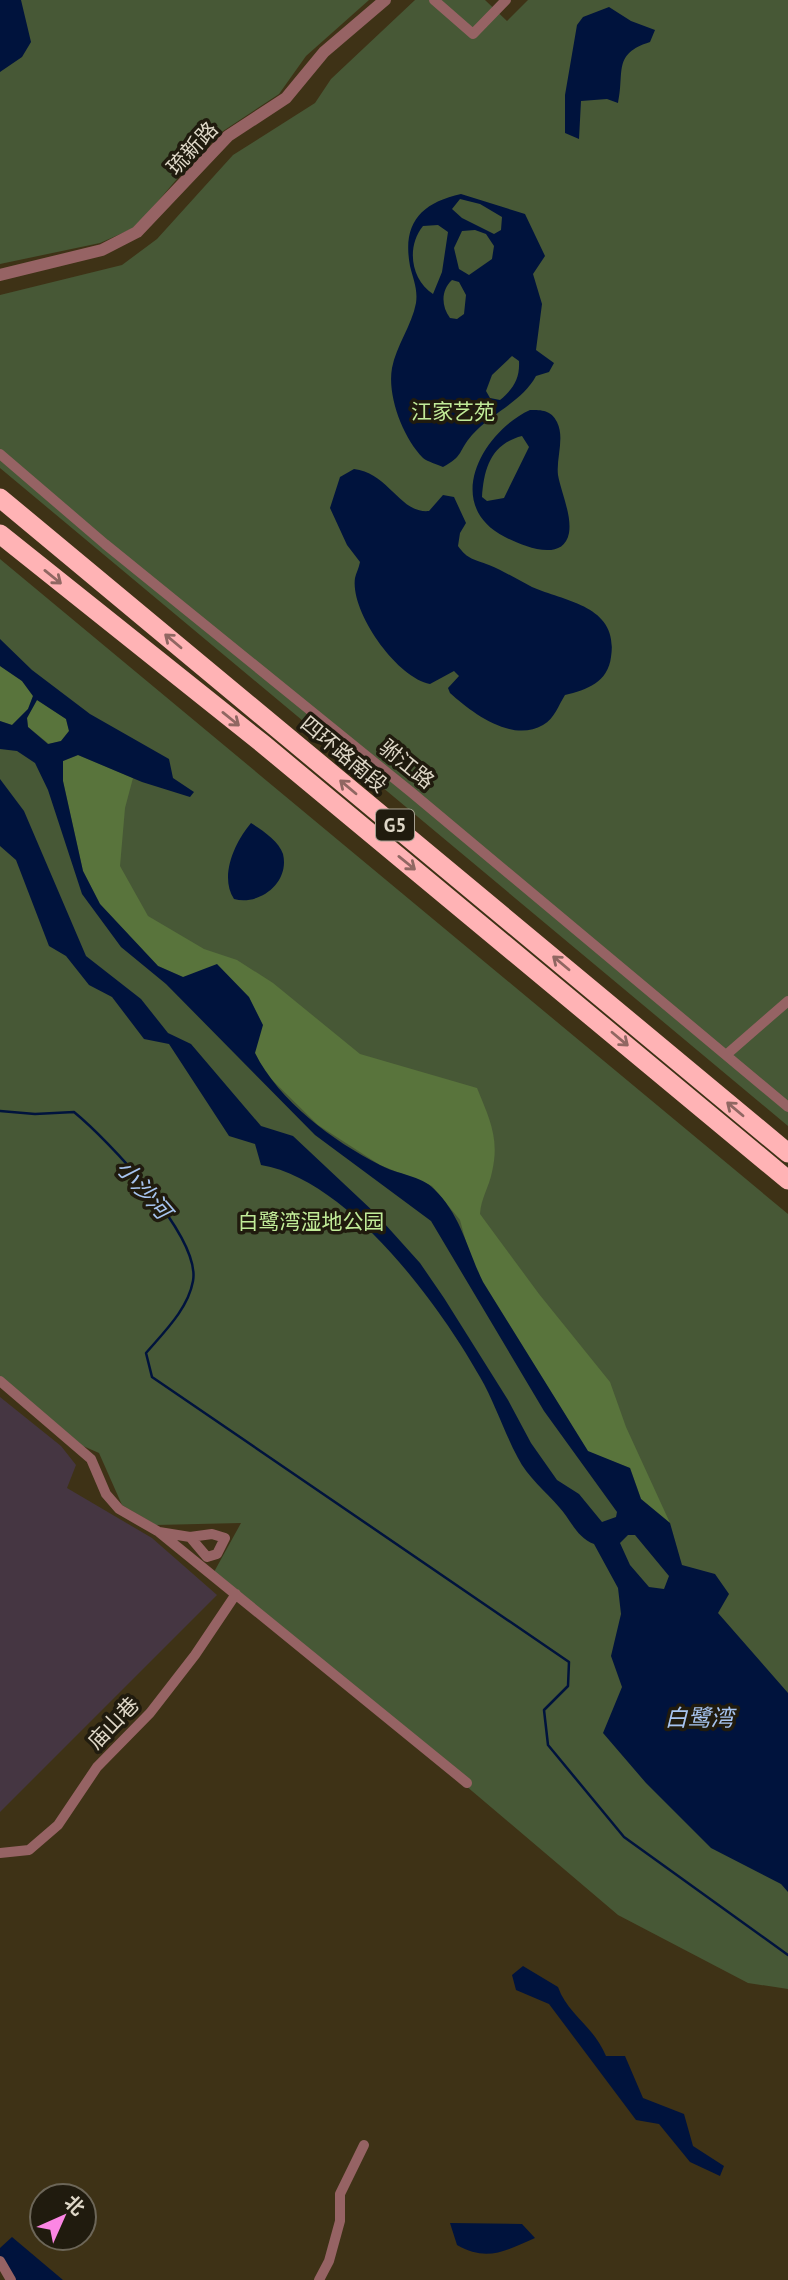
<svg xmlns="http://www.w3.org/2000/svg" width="788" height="2280" font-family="'PT Sans','Noto Sans SC',sans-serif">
<rect width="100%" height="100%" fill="#3e3216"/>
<path fill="#453642" d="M0,1397L61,1446L76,1465L67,1488L152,1538L217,1595L0,1812Z"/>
<path fill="#475836" d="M0,0H369L306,56L279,94L211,139L136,227L100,243L0,264Z
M415,0H485L507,21L528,0H788V1126L0,468V295L122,265L157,239L233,155L315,103L331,79Z
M0,559L788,1214V1989L748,1983L618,1915L214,1572L241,1523L156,1525L122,1505L99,1453L83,1446L0,1376Z"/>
<path fill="#59743c" d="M0,666L22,681L33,696L28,709L12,725L0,721Z
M37,700L66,719L69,731L61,741L49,744L28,727L27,718Z
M78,755L133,778L125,808L120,866L148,916L204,949L237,960L273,983L360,1054L477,1088C489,1118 500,1138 492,1172C489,1187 481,1198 480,1214L539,1294L610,1382L626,1427L670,1523L641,1499L630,1468L588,1452L483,1282L470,1257L460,1220L432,1186L380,1165L318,1125L265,1073L255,1053L183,977L158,966L100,904L83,871L63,781V761Z"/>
<path fill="#00133d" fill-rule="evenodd" d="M0,0H21L31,42L22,57L0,72Z
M609,7L631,21L655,30L650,42C612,54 625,72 618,103L607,99L581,101L579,139L565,133V95L577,25L583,17Z
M461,194L525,214L545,256L533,274L542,304L536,350L554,363L549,372L536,376C522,402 491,413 472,435C458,451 464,456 443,467C437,464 428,462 423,458C403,438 387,396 392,368C396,346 412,325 416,303C418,289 413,279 410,266C402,223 421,203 461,194ZM460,199L480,204L502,217L501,230L494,234L462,218L452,209ZM438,225L448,232L442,272L433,294C411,280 406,247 423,226ZM475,230L486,234L494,246L492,259L469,275L459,269L454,248L462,231ZM452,280L459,282L466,295L464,314L457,319L450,318C441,306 441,290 452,280ZM512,356L519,361C520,379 513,389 500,400L490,398L486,391L492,375Z
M530,410C542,410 551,410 557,422C565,438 556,458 558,475C561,492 572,515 569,533C563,564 521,545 505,537C442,505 482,432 530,410ZM522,436L529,447L504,498L487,501L482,497C484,468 491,444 522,436Z
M354,469C389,473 400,514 429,511L443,495L454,497L466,523L460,533L458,546C468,560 474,559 489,565C504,571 518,580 532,587C567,602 619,606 611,657C608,682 587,690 565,695C558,706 555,718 543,725C512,743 472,713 450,693L448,688L459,676L454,671L430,684C397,678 350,612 355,578C356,573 359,568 360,562L347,545L330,508L340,477Z
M0,639L32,670L90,714L169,759L173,778L194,792L190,797L142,782L78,755L63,761V781L83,871L100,904L158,966L183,977L217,964L249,997L263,1025L255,1053C279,1101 333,1141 380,1165C396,1174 422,1176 434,1189C461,1215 467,1249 483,1282L588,1451L630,1468L641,1499L670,1523L682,1565L715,1574L729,1594L718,1613L788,1693V1892L781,1884L711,1848L646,1783L603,1733L622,1687L611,1656L621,1614L618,1588L594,1544C577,1538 571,1520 559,1507C546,1492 527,1476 518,1458C504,1432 495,1403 480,1377C439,1304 347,1179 261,1165L255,1144L229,1136L169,1044L144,1039L112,997L89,985L66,956L49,946L16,860L0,846V779L24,811L86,956L141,999L168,1033L191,1044L261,1126L293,1136L375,1213L420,1263L444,1298L508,1400L531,1443L557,1480L579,1494L602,1522L616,1517L617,1512L544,1411L431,1221L315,1135L166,984L121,947L82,894L48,790L35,763L17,751L0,749V721L12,725L28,709L33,696L22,681L0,666ZM37,700L66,719L69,731L61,741L48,744L28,727L27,718ZM628,1535H635L669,1576L664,1589L649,1587L630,1565L620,1543Z
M251,823C262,830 279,841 283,854C290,883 259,906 234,899C219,876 235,842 251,823Z
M523,1966L558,1987C568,2015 593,2025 606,2056H625L643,2098L684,2114L693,2146L724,2166L720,2176L690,2162L659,2124L636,2120L549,2004L516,1990L512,1975Z
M450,2223L522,2224L535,2238C505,2251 487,2262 457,2245Z
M12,2237L63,2280H12L0,2261V2248Z"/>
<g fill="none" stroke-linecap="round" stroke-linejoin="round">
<path stroke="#00133d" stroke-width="2.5" d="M0,1111L35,1114L74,1112C107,1139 201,1237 193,1281C188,1309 164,1332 146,1353L152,1377L569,1662L568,1686L544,1710L548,1745L624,1837L788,1955"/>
<path stroke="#966364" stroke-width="10" d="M434,0L473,34L506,0
M0,454L105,544L411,792L788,1107
M726,1055L788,1001
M0,1381L91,1459L106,1494L119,1509L159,1532L467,1783
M159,1532L190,1537L212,1534L225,1538L217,1554L207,1557L190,1537
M0,1853L29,1850L58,1825L97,1767L150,1713L195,1655L236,1594
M0,2261L11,2280
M319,2280L329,2261L340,2221V2194L364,2145"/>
<path stroke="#966364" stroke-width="12" d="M0,275L102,250L137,232L228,136L286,98L324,52L385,0"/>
<path stroke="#ffb3b5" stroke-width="19" d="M0,498L788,1153
M0,534L263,744L788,1180"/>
</g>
<defs><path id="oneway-shaft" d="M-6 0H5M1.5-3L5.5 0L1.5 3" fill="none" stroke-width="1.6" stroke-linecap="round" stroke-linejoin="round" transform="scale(1.75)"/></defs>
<g stroke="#906762">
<use href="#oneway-shaft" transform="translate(53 577) rotate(39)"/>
<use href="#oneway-shaft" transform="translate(173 641) rotate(-140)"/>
<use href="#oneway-shaft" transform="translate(231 719) rotate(39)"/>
<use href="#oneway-shaft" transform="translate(348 787) rotate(-140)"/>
<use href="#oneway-shaft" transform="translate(407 863) rotate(39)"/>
<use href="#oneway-shaft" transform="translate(561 963) rotate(-140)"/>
<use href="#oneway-shaft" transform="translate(620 1039) rotate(40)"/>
<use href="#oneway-shaft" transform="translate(735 1109) rotate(-140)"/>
</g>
<g text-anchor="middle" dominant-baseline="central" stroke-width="7" stroke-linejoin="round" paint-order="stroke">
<rect fill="#201b0e" stroke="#a59f90" stroke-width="2" x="376" y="809.5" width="38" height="31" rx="5"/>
<g font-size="19" font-weight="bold" fill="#ded7c7">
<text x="395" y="825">G5</text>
</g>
<g font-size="21" fill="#ded7c7" stroke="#201b0e">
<text transform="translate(192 148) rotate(-47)">琉新路</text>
<text transform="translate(344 754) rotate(40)">四环路南段</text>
<text transform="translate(407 764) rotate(39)">驸江路</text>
<text transform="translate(113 1723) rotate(-46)">庙山巷</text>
</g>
<g font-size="21" fill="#c1eb98" stroke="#201b0e">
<text x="453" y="411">江家艺苑</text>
<text x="311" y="1221">白鹭湾湿地公园</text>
</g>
<g font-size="23" font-style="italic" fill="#a7c4f0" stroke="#201b0e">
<text transform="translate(144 1189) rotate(49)">小沙河</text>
<text x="699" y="1717">白鹭湾</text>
</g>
</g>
<g transform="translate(63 2217) rotate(45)"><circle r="33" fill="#201b0e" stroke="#6c6658" stroke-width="2"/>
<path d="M0-5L12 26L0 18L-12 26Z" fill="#fc86e4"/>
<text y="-10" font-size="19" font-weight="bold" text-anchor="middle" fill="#ded7c7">北</text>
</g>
</svg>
